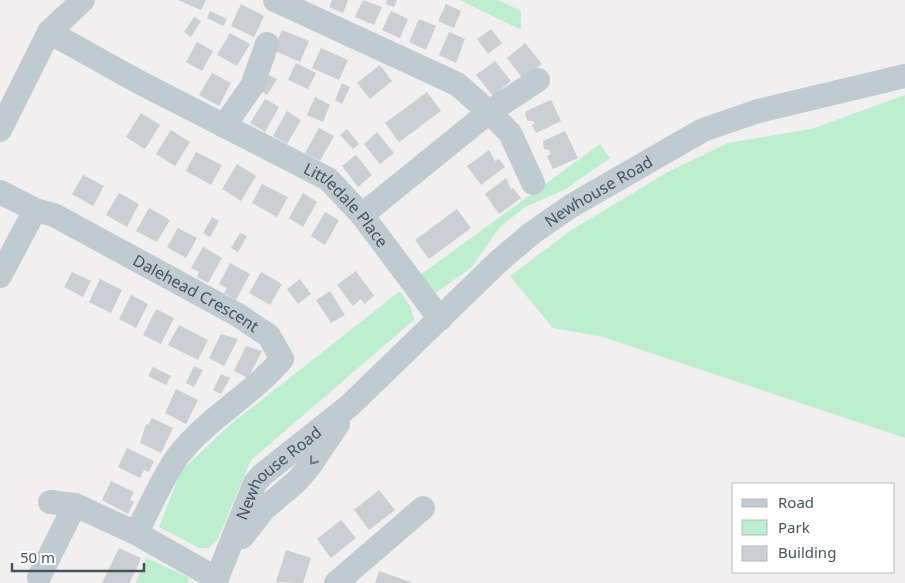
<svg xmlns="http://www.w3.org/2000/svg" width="905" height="583" font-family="'Noto Sans',sans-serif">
<rect width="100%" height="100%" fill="#f1efef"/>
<path fill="#bdeecf" d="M460,0H498L521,11V30Z
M905,95V438L603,337L553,328L510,276L570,231L666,173L728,143L811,129Z
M600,144L610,158L566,189L525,207L499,228L472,267L430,297L416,278Z
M400,291L411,308L414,320L251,460L218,539L209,548H199L159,527L181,471L231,424Z
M146,558L188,577V583H136Z"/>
<path fill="#cbced3" d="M178,0H206L201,10Z
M332,0H348L343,13L329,7Z
M363,0L382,7L374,25L355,17Z
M387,0H397L394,7L386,4Z
M241,4L264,16L254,37L231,26Z
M446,4L461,11L454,28L438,21Z
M210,11L227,19L223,26L207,18Z
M391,11L408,19L400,38L382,30Z
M194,17L201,21L191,37L184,32Z
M419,19L436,26L426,50L409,42Z
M491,29L502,43L488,54L477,39Z
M282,30L309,41L300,62L273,50Z
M449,32L465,39L456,63L439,55Z
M230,33L250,44L237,66L217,55Z
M197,42L213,51L202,71L186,62Z
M525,43L542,64L523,79L507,58Z
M321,48L348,60L339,80L312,68Z
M495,61L511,81L493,96L476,75Z
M296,63L316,73L308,89L288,80Z
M380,65L392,81L370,99L357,83Z
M212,73L231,83L219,106L199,95Z
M269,75L277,79L267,95L260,90Z
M342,83L350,87L342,104L335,100Z
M427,92L441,111L399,142L385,123Z
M315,97L330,105L323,122L307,115Z
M265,99L279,107L265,132L250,123Z
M551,100L561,121L536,133L532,125L535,124L533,121H528L525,114L526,111Z
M287,111L301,120L287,144L273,136Z
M141,113L160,125L145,149L126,137Z
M319,128L334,136L320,161L305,153Z
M347,129L359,144L353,149L340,135Z
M171,130L190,142L175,166L156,154Z
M565,131L578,158L553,169L547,156L551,154L549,150L544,149L543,141Z
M377,132L394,153L380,164L364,144Z
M489,150L495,161L499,159L505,167L481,185L467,166Z
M196,152L222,165L211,185L186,171Z
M356,155L372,175L358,187L342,166Z
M237,164L256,176L241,201L222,189Z
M83,175L104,186L93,206L72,194Z
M506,178L511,189L513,188L521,198L499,214L485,194Z
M262,184L288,197L277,217L252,203Z
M119,193L139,204L127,227L106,215Z
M303,193L317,202L303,227L289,218Z
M149,208L170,220L157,242L136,231Z
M457,209L471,228L429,259L415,240Z
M325,212L339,220L325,245L311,236Z
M212,217L219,221L210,237L203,233Z
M178,228L197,238L186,258L167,247Z
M240,233L247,236L238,252L231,248Z
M203,247L222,258L208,283L197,277L199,272L191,268Z
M230,263L250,274L236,300L224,293L227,288L219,284Z
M356,271L374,296L364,304L361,299L353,306L337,285Z
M72,272L91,281L83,297L64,287Z
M261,272L282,284L270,305L249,293Z
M100,279L122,290L111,313L89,302Z
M300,279L311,294L298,304L287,289Z
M330,291L345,315L331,323L316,300Z
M131,295L148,304L136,328L119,319Z
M156,309L174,318L161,344L143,335Z
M179,325L208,340L198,360L168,345Z
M221,334L238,339L224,366L209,358Z
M246,346L262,351L248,378L234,371Z
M194,366L203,370L194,387L186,383Z
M153,367L171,376L166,385L148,376Z
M221,374L230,378L221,394L213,390Z
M176,389L198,400L186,424L165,413Z
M152,418L173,428L161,453L140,443L146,424L148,425Z
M127,448L154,461L149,472L144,470L140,478L118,467Z
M111,481L134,492L130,500L134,502L128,514L102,500Z
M379,490L395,510L369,530L354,510Z
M341,520L356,538L331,558L317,539Z
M119,548L141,558L135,572L129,583H102Z
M286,550L311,558L303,583L276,582Z
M379,571L413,583H375Z"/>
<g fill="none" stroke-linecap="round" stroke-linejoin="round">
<g stroke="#bfcad1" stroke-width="24">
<path d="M275,0L457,84L489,112L362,215"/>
<path id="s1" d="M49,32L137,81L328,179L362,215L440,319"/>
<path d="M224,126L252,86L267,44"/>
<path d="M0,130L49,32L83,0"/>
<path d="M533,183L510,133L489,112L538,80"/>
<path id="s2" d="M0,192L35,210L54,215L238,315L269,336L282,359C252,395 207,418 178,456C163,476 149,510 136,533"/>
<path d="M0,276L35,210"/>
<path d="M50,502L75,505L136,533L217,579"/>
<path d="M242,537L264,509L297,481L309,467L338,424"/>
<path d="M39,577L75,505"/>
<path id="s3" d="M215,583L255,483L262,475L349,406L499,261L532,233L571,206L703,130L758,111L905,76"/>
<path d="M336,583L423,508"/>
</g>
</g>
<defs><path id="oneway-chevron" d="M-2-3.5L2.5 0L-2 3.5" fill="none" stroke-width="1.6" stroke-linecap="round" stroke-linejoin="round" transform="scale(1.25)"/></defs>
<use stroke="#6b777f" href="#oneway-chevron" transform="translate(313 461) rotate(128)"/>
<g text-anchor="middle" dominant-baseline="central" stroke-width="4.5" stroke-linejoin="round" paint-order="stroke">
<g font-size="16" fill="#47535c" stroke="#fff">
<text stroke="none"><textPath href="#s3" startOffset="560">Newhouse Road</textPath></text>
<text stroke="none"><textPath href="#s1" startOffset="346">Littledale Place</textPath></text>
<text stroke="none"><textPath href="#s2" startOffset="221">Dalehead Crescent</textPath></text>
<text stroke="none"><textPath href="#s3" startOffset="130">Newhouse Road</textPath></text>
</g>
</g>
<rect x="732" y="483" width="162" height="90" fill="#ffffff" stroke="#b5babe"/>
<rect x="742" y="499" width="25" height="8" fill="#bfcad1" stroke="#b5babe"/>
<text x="778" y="508" font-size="15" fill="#47535c">Road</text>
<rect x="742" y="520" width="25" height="15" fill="#bdeecf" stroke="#b5babe"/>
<text x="778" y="533" font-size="15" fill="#47535c">Park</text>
<rect x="742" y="546" width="25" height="15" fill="#cbced3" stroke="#b5babe"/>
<text x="778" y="558" font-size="15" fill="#47535c">Building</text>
<path d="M12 563v8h132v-8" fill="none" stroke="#47535c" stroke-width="2.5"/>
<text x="20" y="563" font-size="15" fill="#47535c" stroke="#ffffff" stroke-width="4" paint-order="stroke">50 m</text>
</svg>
